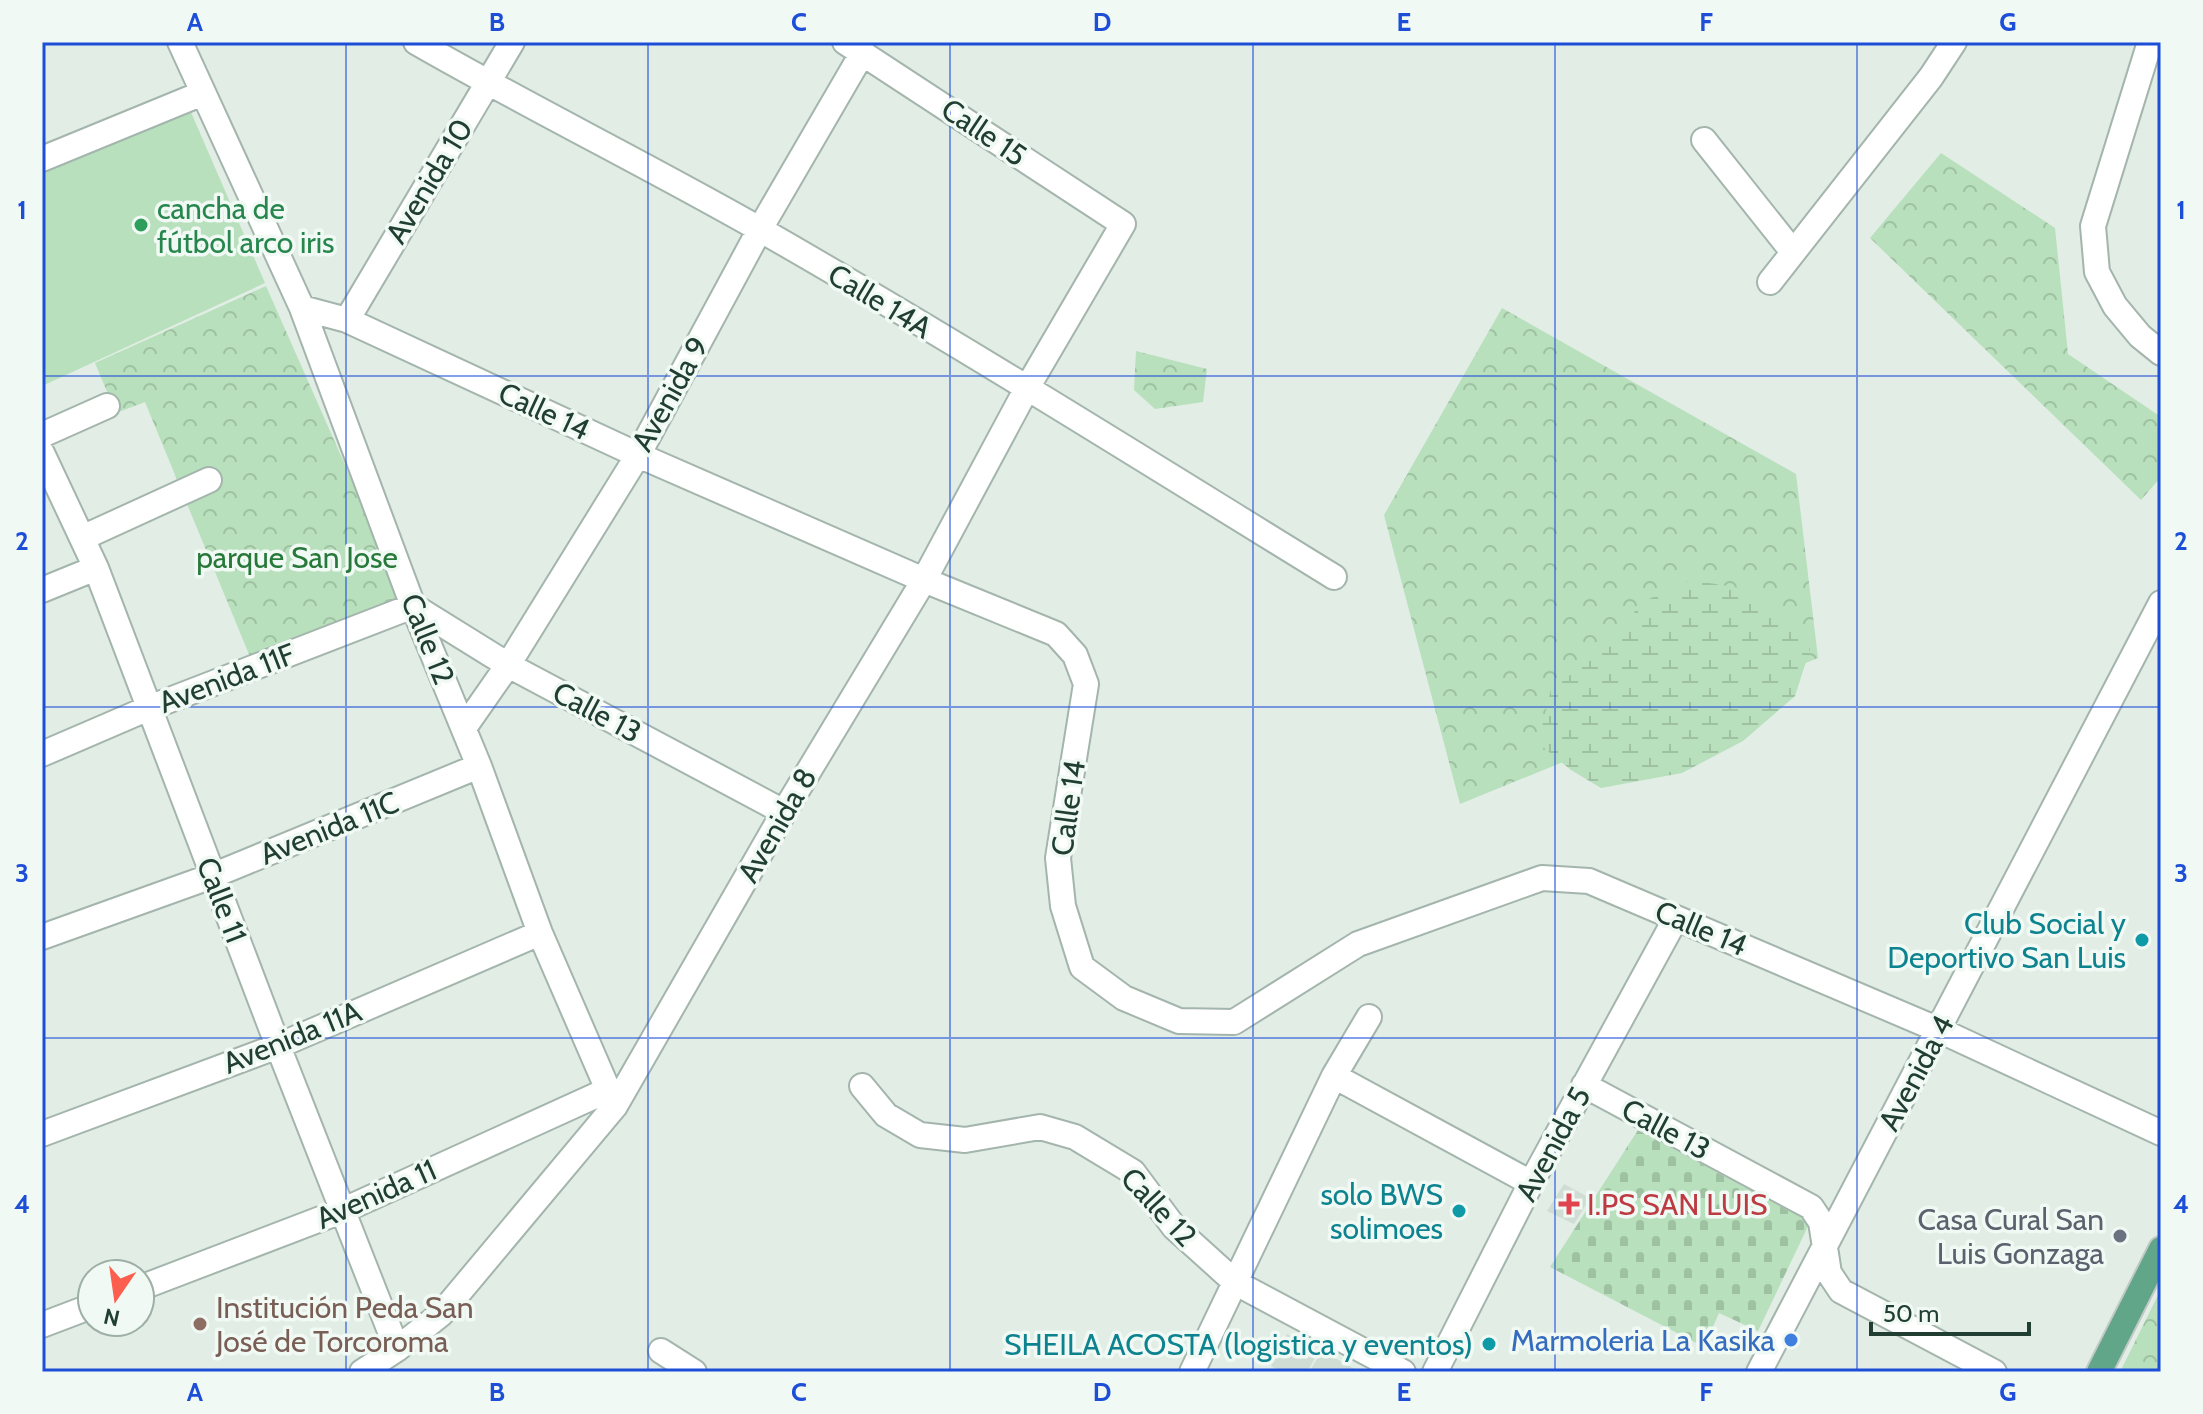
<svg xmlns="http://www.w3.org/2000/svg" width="2203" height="1414" font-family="Cabin,sans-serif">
<defs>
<pattern id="forest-crowns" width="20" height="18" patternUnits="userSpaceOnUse" patternTransform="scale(2)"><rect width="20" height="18" fill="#b8e0bc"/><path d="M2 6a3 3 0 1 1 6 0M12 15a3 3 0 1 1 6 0" fill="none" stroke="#9ec1a2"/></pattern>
<pattern id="wetland-marsh" width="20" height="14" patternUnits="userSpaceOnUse" patternTransform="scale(2)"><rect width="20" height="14" fill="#b8e0bc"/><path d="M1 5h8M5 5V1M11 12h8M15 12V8" fill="none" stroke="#9ec1a2"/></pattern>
<pattern id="cemetery-stones" width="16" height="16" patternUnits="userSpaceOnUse" patternTransform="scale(2)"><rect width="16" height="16" fill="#b8e0bc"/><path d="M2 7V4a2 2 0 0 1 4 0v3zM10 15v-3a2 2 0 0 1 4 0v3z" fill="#9ec1a2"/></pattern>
</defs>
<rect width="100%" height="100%" fill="#e1ede5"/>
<path fill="#cfddd4" d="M1564,1184L1590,1198L1574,1224L1547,1211Z
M1287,1334L1319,1351L1307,1372H1282L1271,1366Z
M1322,1351L1351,1367L1361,1372H1309Z"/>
<path fill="#b8e0bc" d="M190,110L265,283L42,386V168Z"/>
<path fill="url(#forest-crowns)" d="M1941,153L2055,228L2068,354L2161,417V477L2141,500L1870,238Z
M266,286L406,603L253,664L145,402L116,413L95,363Z
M1502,308L1796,474L1818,658L1460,804L1384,515Z
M1136,351L1207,369L1203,402L1155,409L1134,390Z
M2161,1289V1372H2120Z"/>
<path fill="url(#wetland-marsh)" d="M1691,580L1740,588L1774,607L1810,649L1795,696L1743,741L1682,773L1601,788L1571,770L1538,743L1551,689L1615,643L1640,603Z"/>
<path fill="url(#cemetery-stones)" d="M1638,1130L1810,1222L1758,1331L1719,1313L1704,1347L1550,1267Z"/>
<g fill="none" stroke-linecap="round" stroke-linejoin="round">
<defs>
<path id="minor" d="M180,42L302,308L413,606L479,766L540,933L615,1106
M416,42C529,107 647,165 761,230C955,341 1144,460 1334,577
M2150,42L2093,226L2097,272L2115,306L2140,336L2161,353
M1704,140L1793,252
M42,159L203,93
M1770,282L1931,77L1954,42
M302,308L347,320L638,455L924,580L1056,634L1075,655L1086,684L1058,858L1063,906L1082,967L1124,998L1179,1021L1234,1022L1358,944L1542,878L1589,881L1939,1030L2161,1133
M347,320L512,42
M42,435L107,406
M42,453L96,568L278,1046L397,1349
M82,538L209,480
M42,590L96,568
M464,728L508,665L638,455L760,229L863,52
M42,754L149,708L413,606L508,665L784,812
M42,937L212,876L479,766
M1334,1076L1531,1183
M1584,1085L1811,1207L1821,1222L1829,1273L1841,1291L1994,1372
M862,1086L886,1115L920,1135L965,1140L1040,1127L1075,1137L1133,1172L1174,1227L1236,1283L1403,1372
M42,1134L278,1046L540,933
M140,1288L344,1210L608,1090
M42,1325L92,1306
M661,1351L694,1372
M362,1372L397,1349L441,1314L615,1106L784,812L924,580L1027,388L1123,224L845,42
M1192,1372L1334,1076L1369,1017
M1435,1372L1531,1183L1676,918
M1759,1372L2161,603"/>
<path id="major" d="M2099,1372L2161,1249"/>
</defs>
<use href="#minor" stroke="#a3b5ac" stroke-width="28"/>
<use href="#major" stroke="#c1c9c6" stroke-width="28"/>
<use href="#minor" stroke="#fff" stroke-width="24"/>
<use href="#major" stroke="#62a68a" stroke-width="24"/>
</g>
<path fill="none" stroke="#1d4ed8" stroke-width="2" stroke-opacity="0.55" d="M346,42V1372M648,42V1372M950,42V1372M1253,42V1372M1555,42V1372M1857,42V1372M42,376H2161M42,707H2161M42,1038H2161"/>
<circle fill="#2e9e5b" stroke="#f1f9f4" stroke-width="3" cx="141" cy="225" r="8"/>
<g fill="#0f9aa8" stroke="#f1f9f4" stroke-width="3">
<circle cx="2142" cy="940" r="8"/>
<circle cx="1459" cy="1211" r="8"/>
<circle cx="1489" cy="1344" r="8"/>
</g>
<path fill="#e0444e" stroke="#f1f9f4" stroke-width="3" d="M1565 1192h8v8h8v8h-8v8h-8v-8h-8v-8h8z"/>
<circle fill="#6b7280" stroke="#f1f9f4" stroke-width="3" cx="2120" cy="1236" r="8"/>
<circle fill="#8d6e63" stroke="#f1f9f4" stroke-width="3" cx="200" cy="1324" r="8"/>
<circle fill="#3f7fe0" stroke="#f1f9f4" stroke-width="3" cx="1791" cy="1340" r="8"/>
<g text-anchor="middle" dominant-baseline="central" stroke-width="7" stroke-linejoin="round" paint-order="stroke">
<g font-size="30" fill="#203f32" stroke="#f1f9f4">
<text transform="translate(984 132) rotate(34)">Calle 15</text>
<text transform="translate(429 181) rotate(-59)">Avenida 10</text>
<text transform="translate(880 301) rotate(31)">Calle 14A</text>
<text transform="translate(670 394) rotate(-61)">Avenida 9</text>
<text transform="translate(544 411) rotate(25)">Calle 14</text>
<text transform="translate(428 639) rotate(68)">Calle 12</text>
<text transform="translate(227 678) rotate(-21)">Avenida 11F</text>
<text transform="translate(597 712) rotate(28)">Calle 13</text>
<text transform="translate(1068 808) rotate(-82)">Calle 14</text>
<text transform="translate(777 825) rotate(-60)">Avenida 8</text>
<text transform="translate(329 828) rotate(-22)">Avenida 11C</text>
<text transform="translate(222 900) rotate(69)">Calle 11</text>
<text transform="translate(1701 928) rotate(23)">Calle 14</text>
<text transform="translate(292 1037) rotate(-22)">Avenida 11A</text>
<text transform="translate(1916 1073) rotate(-62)">Avenida 4</text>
<text transform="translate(1666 1129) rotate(28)">Calle 13</text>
<text transform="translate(1553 1144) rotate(-62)">Avenida 5</text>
<text transform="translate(376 1194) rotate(-24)">Avenida 11</text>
<text transform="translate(1159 1207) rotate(47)">Calle 12</text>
</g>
<g font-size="30" fill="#27864d" stroke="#f1f9f4" text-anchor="start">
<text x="157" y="208">cancha de<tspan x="157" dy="34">fútbol arco iris</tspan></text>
</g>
<g font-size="30" fill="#27793a" stroke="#f1f9f4">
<text x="297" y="557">parque San Jose</text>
</g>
<g font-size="30" fill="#0d838f" stroke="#f1f9f4" text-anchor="end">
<text x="2126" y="923">Club Social y<tspan x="2126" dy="34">Deportivo San Luis</tspan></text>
<text x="1443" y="1194">solo BWS<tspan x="1443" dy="34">solimoes</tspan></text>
<text x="1473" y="1344">SHEILA ACOSTA (logistica y eventos)</text>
</g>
<g font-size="30" fill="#be3a42" stroke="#f1f9f4" text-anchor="start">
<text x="1587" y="1204">I.PS SAN LUIS</text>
</g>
<g font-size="30" fill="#5b616d" stroke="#f1f9f4" text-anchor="end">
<text x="2104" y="1219">Casa Cural San<tspan x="2104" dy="34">Luis Gonzaga</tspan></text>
</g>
<g font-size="30" fill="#785e54" stroke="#f1f9f4" text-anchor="start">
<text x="216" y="1307">Institución Peda San<tspan x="216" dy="34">José de Torcoroma</tspan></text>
</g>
<g font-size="30" fill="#366cbe" stroke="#f1f9f4" text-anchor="end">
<text x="1775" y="1340">Marmoleria La Kasika</text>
</g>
</g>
<rect width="2203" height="1414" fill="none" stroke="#f1f9f4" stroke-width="88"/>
<g transform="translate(116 1298) rotate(193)"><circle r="38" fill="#f1f9f4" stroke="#9dafa6" stroke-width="2"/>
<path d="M0-6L14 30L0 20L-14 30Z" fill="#fd5f4f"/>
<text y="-12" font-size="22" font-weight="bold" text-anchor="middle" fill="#203f32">N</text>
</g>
<path d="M1871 1322v12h158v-12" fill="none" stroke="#203f32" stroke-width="4"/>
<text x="1883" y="1322" font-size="24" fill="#203f32" stroke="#f1f9f4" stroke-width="6" paint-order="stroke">50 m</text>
<rect x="44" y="44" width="2115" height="1326" fill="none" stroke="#1d4ed8" stroke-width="3"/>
<g font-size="26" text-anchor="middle" font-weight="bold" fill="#1d4ed8">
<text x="195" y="31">A</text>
<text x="497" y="31">B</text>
<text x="799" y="31">C</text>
<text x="1102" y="31">D</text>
<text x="1404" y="31">E</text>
<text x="1706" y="31">F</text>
<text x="2008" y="31">G</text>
<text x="22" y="219">1</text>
<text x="2181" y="219">1</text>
<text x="22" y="550">2</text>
<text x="2181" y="550">2</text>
<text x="22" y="882">3</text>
<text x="2181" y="882">3</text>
<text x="22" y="1213">4</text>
<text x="2181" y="1213">4</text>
<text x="195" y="1401">A</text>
<text x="497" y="1401">B</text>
<text x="799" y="1401">C</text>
<text x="1102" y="1401">D</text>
<text x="1404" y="1401">E</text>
<text x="1706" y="1401">F</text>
<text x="2008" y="1401">G</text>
</g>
</svg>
